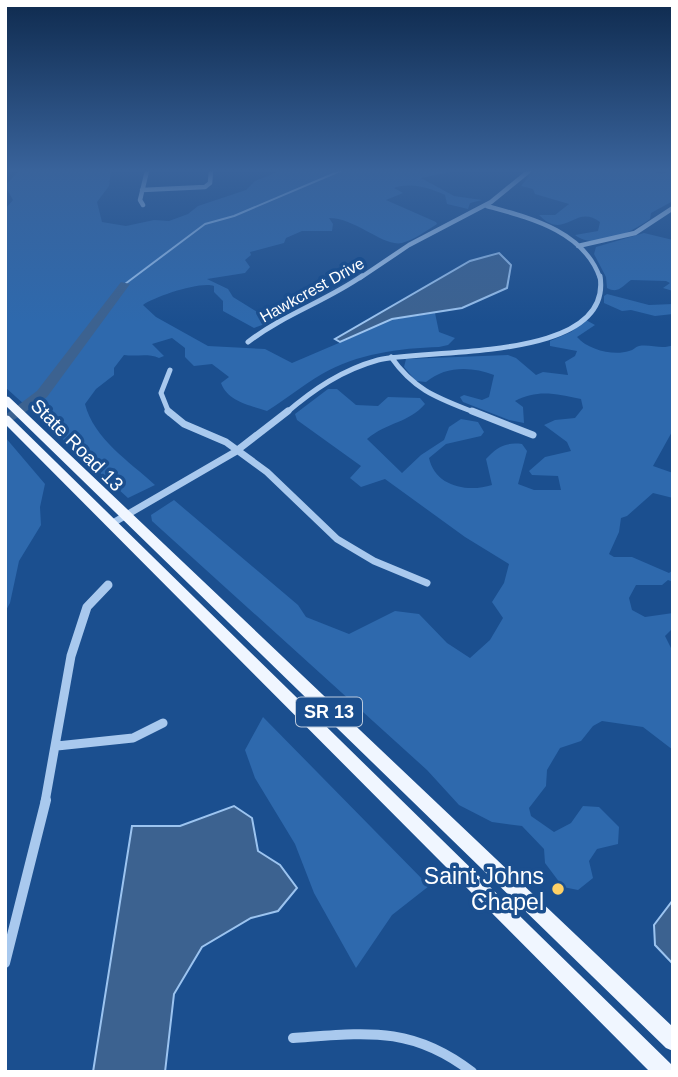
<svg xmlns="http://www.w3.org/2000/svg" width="678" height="1077" font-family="Helvetica,sans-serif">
<rect width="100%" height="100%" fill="#1b4f8f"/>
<path fill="#2e69ad" d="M18,171H111L109,186L97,202L102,222L126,226L154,220L169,221L188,214L198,206L246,190L255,181L280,171H454L421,178L454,196L482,200L470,203L468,209L447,204L445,195C430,188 411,182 394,188L403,193L386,200L436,222L437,224C426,231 414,240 402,243C383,247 356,218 329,218L333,224L332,231H302L286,238L284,243L250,252L251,255L245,260L250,267L245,273L207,279L228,289L233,297L270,320V322L254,328L223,311V301L214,292V286C200,281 154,297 143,305L156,317L208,346L265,349L292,363L395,319L435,313L439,332L455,338L448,345L439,347C400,348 356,354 322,374C303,385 286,399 267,411C250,405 228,402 221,383L229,377L212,364L194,366L185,357V348L172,338L152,344L164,356L159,358C147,353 137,357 124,355L114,368V375L96,389L85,404C94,439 129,461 155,485L128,498L5,387V209L13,200L5,186Z
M533,171H652L661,174L673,171V201L651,213L650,219C632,232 595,251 575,235L598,231L600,222C575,203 565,242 539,215H555L569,204L535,194L533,189L521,186Z
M644,233L673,240V291L663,288L670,283L666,281L631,280C622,286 619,294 607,288L606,277L594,254L596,247Z
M607,294L649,305L673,304V314L655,316L631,310L622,311L604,303V296Z
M586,320L595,325L577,337C588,350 614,356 629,351C634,350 635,347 639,346C651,344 662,350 673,345V430L653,466L673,473V498L653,493L627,516L621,518L619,532L609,554L614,557H632L669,573L673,570V582L668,580L662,585H636L629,598L632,610L645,617L673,613V628L665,636L673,652V750L643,727L602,721L593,726L581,741L560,748L547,770L546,786L529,808L531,816L554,832L571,823L583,806L599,807L619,827L618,844L597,849L589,861L593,878L578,890L563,887L545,863L544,849L522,826L492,822L459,805L427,770L152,521L151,515L174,500L298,605L306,617L349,634L395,611L419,614L447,643L470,658L490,640L503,618L492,602L504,583L509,564L465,537L385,479L361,487L350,478L361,466L297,420L295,414L328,389H337L356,405L378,406L388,397L420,398L425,404C409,423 387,422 367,439L402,473L421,455L444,440L449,427L461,419L478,422L484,432L481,436L446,444L429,458C435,486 467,493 492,485L486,459C497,447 505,442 522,444L527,451L518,484L534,490H561L558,476L532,475L529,471L545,457L571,451L567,442L544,425L555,420L575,418L583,408L581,399C556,394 538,389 515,401L523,407L524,423L509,420L463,402L460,397L464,395L482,400L489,397L494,375C471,366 445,366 426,382L416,381L404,367L406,359L508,355L516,358L536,375L543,372L568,375L565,362L575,356L577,351L550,346V341L571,332Z
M5,437L45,484L40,507L41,525L19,561L10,603L5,612Z
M263,717L429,886L392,915L356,968L314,893L295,844L255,778L245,750Z"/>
<path fill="#3c6290" stroke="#9cc4f0" stroke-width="2" d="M499,253L511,265L507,288L462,308L392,319L340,342L335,339L470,261Z
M234,806L252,818L258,851L280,865L297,888L278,911L251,918L202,947L174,994L165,1072H93L132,826H180Z
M673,900V964L655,945L654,925Z"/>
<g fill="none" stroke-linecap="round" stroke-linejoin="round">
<path stroke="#9cc4f0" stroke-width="2" d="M125,284L205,224L234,216L340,171"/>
<path fill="#3c6290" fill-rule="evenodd" d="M121,282L130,284L47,397L5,426V415L37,391Z"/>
<path stroke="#a9c9ee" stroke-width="4.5" d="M142,190L205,187L210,183L211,171
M143,205L140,200L147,171
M487,206C530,218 584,231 600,278
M578,246L635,233L673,208
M360,278L409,245L491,202L529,171"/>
<path stroke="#a9c9ee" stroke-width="5" d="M248,342C283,315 326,301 362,276
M391,357C415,391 438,398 476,413
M169,413L161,393L170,370
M286,413C314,389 342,370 378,360C427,348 614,363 600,276"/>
<path stroke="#a9c9ee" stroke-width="7" d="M168,411L184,424L226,442L267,472L337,539L374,561L427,583
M472,411L533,435
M111,524L235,452L288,411"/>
<path stroke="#a9c9ee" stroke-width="9" d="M57,746L133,738L163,723
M45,802L71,656L87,607L108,585"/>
<path stroke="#a9c9ee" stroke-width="10" d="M5,963L46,800
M293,1038C365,1033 411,1025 472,1072"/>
<path fill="#f0f6ff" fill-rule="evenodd" d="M5,396L9,397L673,1027V1051L666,1048L5,405Z
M5,415L9,416L672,1065L673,1072H650L5,424Z"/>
</g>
<linearGradient id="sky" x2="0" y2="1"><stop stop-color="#0f2b4f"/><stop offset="0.53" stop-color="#39639b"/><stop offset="1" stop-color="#39639b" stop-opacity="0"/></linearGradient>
<rect width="678" height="322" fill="url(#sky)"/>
<circle fill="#ffd166" stroke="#1b4f8f" stroke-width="2.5" cx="558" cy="889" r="7"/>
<g text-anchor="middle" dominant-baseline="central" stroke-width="7" stroke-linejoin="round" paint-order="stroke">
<g font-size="16" fill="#fff" stroke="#1b4f8f">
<text transform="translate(312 290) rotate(-29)">Hawkcrest Drive</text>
</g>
<rect fill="#1b4f8f" stroke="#bbcadd" stroke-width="2" x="296" y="697.5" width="66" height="29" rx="5"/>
<g font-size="18" font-weight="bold" fill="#fff">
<text x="329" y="712">SR 13</text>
</g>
<g font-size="19" fill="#fff" stroke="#1b4f8f">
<text transform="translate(77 445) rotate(45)">State Road 13</text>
</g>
<g font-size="23" fill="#fff" stroke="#1b4f8f" text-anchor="end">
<text x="544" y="876">Saint Johns<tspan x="544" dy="26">Chapel</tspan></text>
</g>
</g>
<rect width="678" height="1077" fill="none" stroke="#ffffff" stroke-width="14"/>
</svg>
